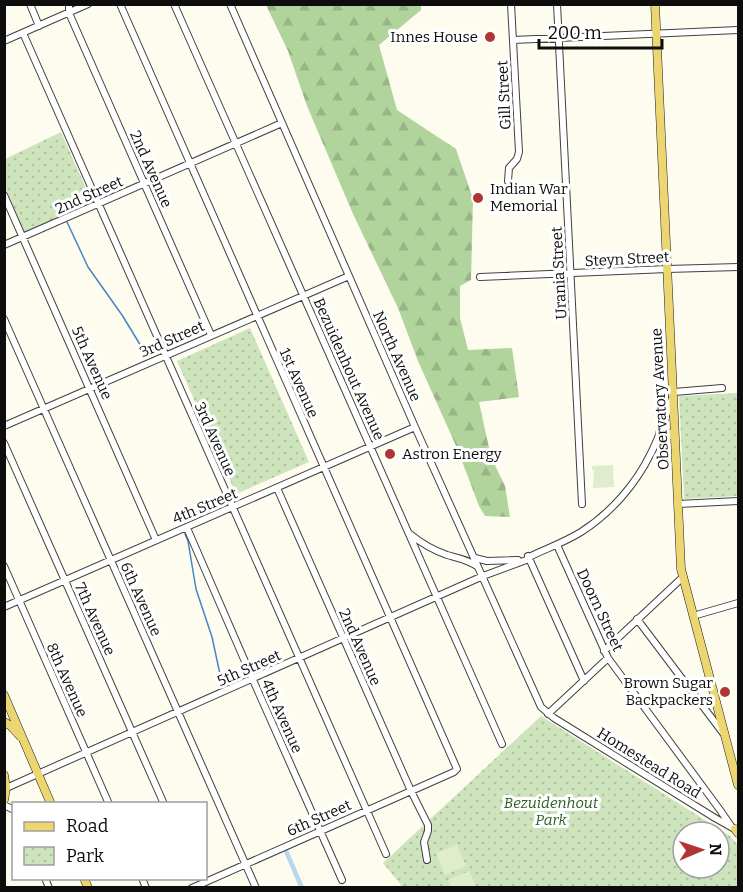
<svg xmlns="http://www.w3.org/2000/svg" width="743" height="892" font-family="Bitter,serif">
<defs>
<pattern id="forest-firs" width="22" height="20" patternUnits="userSpaceOnUse" patternTransform="scale(1.5)"><rect width="22" height="20" fill="#b1d49d"/><path d="M5 1l3.5 6h-7zM16 11l3.5 6h-7z" fill="#97b586"/></pattern>
<pattern id="park-dots" width="8" height="8" patternUnits="userSpaceOnUse" patternTransform="scale(1.5)"><rect width="8" height="8" fill="#cee4bc"/><path d="M2 2h.1M6 6h.1" fill="none" stroke="#b0c2a0" stroke-width="1.8" stroke-linecap="round"/></pattern>
</defs>
<rect width="100%" height="100%" fill="#fdfcef"/>
<path fill="url(#forest-firs)" d="M266,5H421V10L379,45L397,110L456,149L473,199L471,280L460,286V318L468,350L512,348L519,397L479,402L491,457L505,486L510,517L485,516L479,506L457,448L418,361L398,308L353,214L307,106L288,51Z"/>
<path fill="url(#park-dots)" fill-rule="evenodd" d="M61,132L93,204L22,233L5,186V159Z
M250,328L309,462L236,494L177,361Z
M738,393V496L684,499L679,396Z
M541,716L730,836L738,845V887H399L401,885L383,863ZM683,832H719V868H683Z"/>
<path fill="#dfedcd" d="M613,465L614,487L593,488L594,470H592V466Z
M457,845L466,866L445,875L436,853Z
M469,871L476,887H451L448,880Z"/>
<g fill="none" stroke-linecap="round" stroke-linejoin="round">
<path stroke="#4786bf" stroke-width="1.5" d="M67,222L88,267L122,315L144,351L147,358
M185,534L188,541L196,589L212,637L223,688"/>
<path stroke="#b8d7f0" stroke-width="4.5" d="M286,851L302,888"/>
<defs>
<path id="minor" d="M30,4L39,26
M69,4V13L211,335
M120,4L457,769L454,772L192,888
M174,4L502,744
M230,4L415,427L541,707L554,718L715,818L738,831
M557,4L582,504
M23,33L386,854
M513,40L738,30
M4,41L88,4
M508,181L509,168L517,159L519,152L511,4
M4,195L156,540
M4,245L282,123
M480,277L667,269L738,267
M4,319L256,888
M4,426L349,276
M4,443L164,804
M277,488L411,791L428,825V831L424,842L427,860
M678,504L738,501
M187,528L253,680L342,880
M410,534C421,543 433,550 447,555C458,558 469,560 478,567
M557,545L608,658L720,810L731,826
M528,556L584,681
M475,558L487,561L518,560
M4,566L109,804
M4,607L415,427
M693,616L738,603
M637,619L723,733
M604,651L683,577
M548,714L608,658
M4,789L483,576L529,559L531,556C548,548 565,542 581,532C611,513 636,484 651,453C661,434 667,412 674,392L722,388
M4,805L14,810
M45,878L49,888
M142,878L146,888"/>
<path id="major" d="M655,4L681,569L738,785
M660,432L668,433L675,437
M4,695L51,804
M4,722L11,726L20,736
M4,775L6,788L4,800
M735,829L738,833
M84,878L88,888"/>
</defs>
<use href="#minor" stroke="#404040" stroke-width="8"/>
<use href="#major" stroke="#1e1e1e" stroke-width="9"/>
<use href="#minor" stroke="#fff" stroke-width="6"/>
<use href="#major" stroke="#ebd672" stroke-width="8"/>
</g>
<g fill="#af3633" stroke="#fff" stroke-width="2">
<circle cx="490" cy="37" r="6"/>
<circle cx="478" cy="198" r="6"/>
<circle cx="390" cy="454" r="6"/>
<circle cx="725" cy="692" r="6"/>
</g>
<g text-anchor="middle" dominant-baseline="central" stroke-width="6" stroke-linejoin="round" paint-order="stroke">
<g font-size="15" fill="#0d0d0d" stroke="#fff" text-anchor="end">
<text x="478" y="37">Innes House</text>
<text x="490" y="189" text-anchor="start">Indian War<tspan x="490" dy="17">Memorial</tspan></text>
<text x="402" y="454" text-anchor="start">Astron Energy</text>
<text x="713" y="683">Brown Sugar<tspan x="713" dy="17">Backpackers</tspan></text>
</g>
<g font-size="15" fill="#0d0d0d" stroke="#fff">
<text transform="translate(504 95) rotate(-93)">Gill Street</text>
<text transform="translate(151 169) rotate(66)">2nd Avenue</text>
<text transform="translate(89 195) rotate(-24)">2nd Street</text>
<text transform="translate(627 259) rotate(-3)">Steyn Street</text>
<text transform="translate(559 273) rotate(-93)">Urania Street</text>
<text transform="translate(172 339) rotate(-24)">3rd Street</text>
<text transform="translate(397 356) rotate(66)">North Avenue</text>
<text transform="translate(92 363) rotate(66)">5th Avenue</text>
<text transform="translate(349 369) rotate(66)">Bezuidenhout Avenue</text>
<text transform="translate(299 383) rotate(66)">1st Avenue</text>
<text transform="translate(660 399) rotate(-93)">Observatory Avenue</text>
<text transform="translate(215 439) rotate(66)">3rd Avenue</text>
<text transform="translate(205 506) rotate(-23)">4th Street</text>
<text transform="translate(141 599) rotate(66)">6th Avenue</text>
<text transform="translate(600 610) rotate(65)">Doorn Street</text>
<text transform="translate(95 619) rotate(66)">7th Avenue</text>
<text transform="translate(360 647) rotate(66)">2nd Avenue</text>
<text transform="translate(249 668) rotate(-24)">5th Street</text>
<text transform="translate(67 680) rotate(66)">8th Avenue</text>
<text transform="translate(282 716) rotate(66)">4th Avenue</text>
<text transform="translate(649 763) rotate(32)">Homestead Road</text>
<text transform="translate(319 818) rotate(-24)">6th Street</text>
</g>
<g font-size="15" font-style="italic" fill="#2c5e24" stroke="#fff">
<text x="551" y="803">Bezuidenhout<tspan x="551" dy="17">Park</tspan></text>
</g>
</g>
<rect width="743" height="892" fill="none" stroke="#0d0d0d" stroke-width="12"/>
<rect x="12" y="802" width="195" height="78" fill="#ffffff" stroke="#9e9e9e" stroke-width="1.5"/>
<rect x="24" y="822" width="30" height="9" fill="#ebd672" stroke="#9e9e9e" stroke-width="1.5"/>
<text x="66" y="832" font-size="18" fill="#0d0d0d">Road</text>
<rect x="24" y="847" width="30" height="18" fill="url(#park-dots)" stroke="#9e9e9e" stroke-width="1.5"/>
<text x="66" y="862" font-size="18" fill="#0d0d0d">Park</text>
<g transform="translate(701 850) rotate(88)"><circle r="28" fill="#ffffff" stroke="#9e9e9e" stroke-width="1.5"/>
<path d="M0-4.5L10 22L0 15L-10 22Z" fill="#af3633"/>
<text y="-9" font-size="16" font-weight="bold" text-anchor="middle" fill="#0d0d0d">N</text>
</g>
<path d="M539 39v9h123v-9" fill="none" stroke="#0d0d0d" stroke-width="3"/>
<text x="548" y="39" font-size="18" fill="#0d0d0d" stroke="#ffffff" stroke-width="4.5" paint-order="stroke">200 m</text>
</svg>
